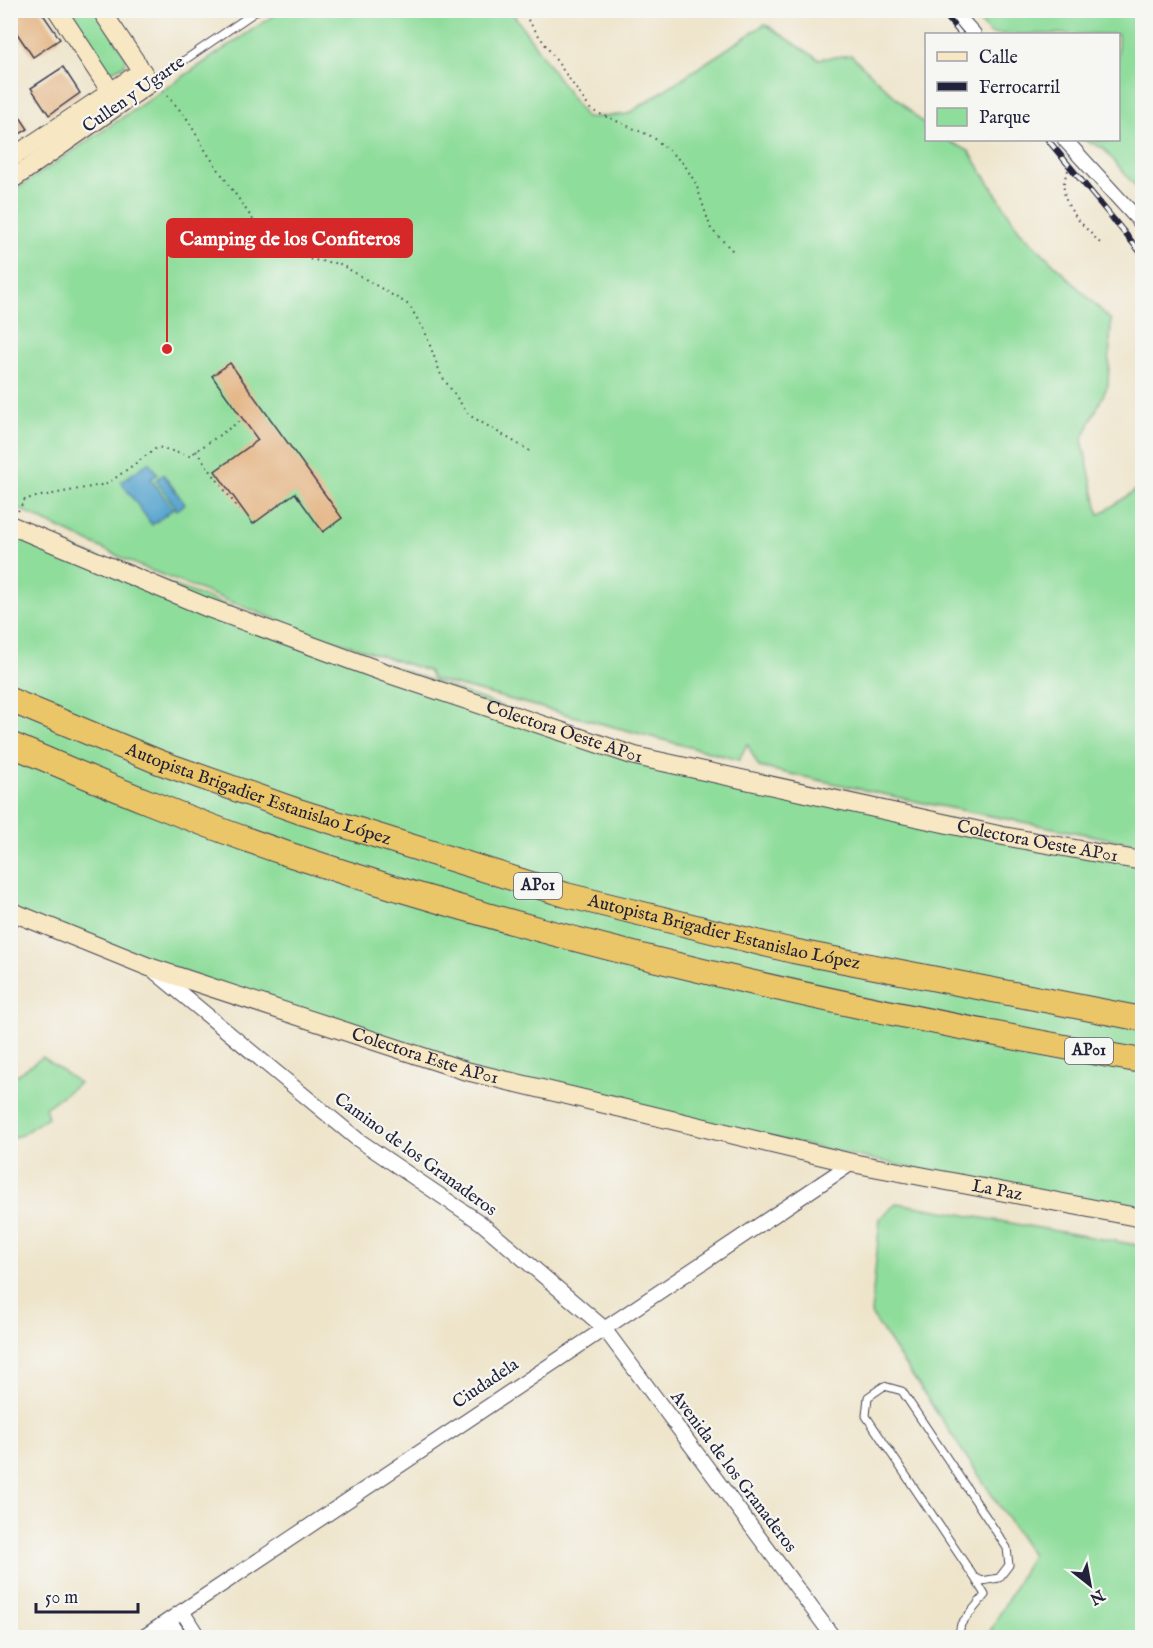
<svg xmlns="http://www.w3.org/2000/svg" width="1153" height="1648" font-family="'IM FELL English',serif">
<rect width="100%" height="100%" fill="#f6f6f2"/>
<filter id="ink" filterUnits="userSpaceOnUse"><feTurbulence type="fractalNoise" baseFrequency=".0167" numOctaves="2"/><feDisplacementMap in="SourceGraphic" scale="12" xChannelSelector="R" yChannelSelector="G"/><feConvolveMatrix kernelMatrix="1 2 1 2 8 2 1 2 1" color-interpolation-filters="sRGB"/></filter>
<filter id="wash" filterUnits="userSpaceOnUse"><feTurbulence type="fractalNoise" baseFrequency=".008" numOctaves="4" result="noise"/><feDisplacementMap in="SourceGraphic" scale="24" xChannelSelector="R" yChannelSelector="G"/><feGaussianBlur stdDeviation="1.35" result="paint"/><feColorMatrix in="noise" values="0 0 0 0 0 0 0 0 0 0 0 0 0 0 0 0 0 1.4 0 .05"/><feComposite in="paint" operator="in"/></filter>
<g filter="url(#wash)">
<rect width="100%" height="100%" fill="#eee4ca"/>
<path fill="#8fdd9b" stroke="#58806b" stroke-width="1.5" d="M64,11H97L126,57L125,65L111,71L104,69Z
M280,11H511L586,118L628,114L765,24L818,59L851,55L926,126V140H947L969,151L1019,230L1111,320L1108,385L1082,440L1099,515L1142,486V845L924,803L759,767L747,744L739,760L433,679L428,671L303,630L137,565L11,505V193Z
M970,11H1142V194L1103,148L1084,140H1118V34H991Z
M10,525L635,756L1142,861V1218L466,1071L11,911Z
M43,1057L79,1083L45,1108L48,1117L21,1135L11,1138V1079Z
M897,1203L1142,1246V1637H987L1032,1555L871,1314L880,1218Z"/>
<path fill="#55a3ce" stroke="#3c6284" stroke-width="1.5" d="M149,462L158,474L151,479L173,509L152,525L121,482Z
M163,474L185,504L177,510L156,480Z"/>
<g id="blocks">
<path fill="#e4b585" d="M10,10H40L60,39L33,57L10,23Z
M63,67L80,93L49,115L31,88Z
M10,102L28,129L10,140Z
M230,363L342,518L323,532L295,493L253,524L215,471L258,440L212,376Z"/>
</g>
</g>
<g filter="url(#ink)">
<use href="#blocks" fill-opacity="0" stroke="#413f50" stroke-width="1.5"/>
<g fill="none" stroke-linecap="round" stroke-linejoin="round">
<defs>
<path id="lane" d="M151,83L258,10
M884,1386L902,1391L1007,1548L1009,1565L999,1578L982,1581L974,1577L866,1416L868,1397Z
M958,1638L961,1624L985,1595L974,1577"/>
<path id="street" d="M952,10L974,34
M1065,140L1142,224
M155,972L357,1139L481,1223L603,1327L834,1638
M182,1611L199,1638
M169,1620L181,1638
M142,1638L852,1163"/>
<g id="secondary">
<path d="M57,10L117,101"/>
<path d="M10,159L142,71"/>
<path d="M10,181L150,83L101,10"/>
<path id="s1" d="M10,525L206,607L386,673L635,756L1003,836L1142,861"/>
<path id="s2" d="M10,911L149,967L466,1071L852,1163L1142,1218"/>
</g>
<g id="highway">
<path id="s3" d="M10,700L159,762L298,811L566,895L793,951L1142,1019"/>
<path d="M10,744C103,784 196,823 291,855C568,947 855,1010 1142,1061"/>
</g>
</defs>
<use href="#lane" stroke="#413f50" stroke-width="9"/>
<use href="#street" stroke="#413f50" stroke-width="16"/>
<use href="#secondary" stroke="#413f50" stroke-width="20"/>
<use href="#highway" stroke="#413f50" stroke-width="26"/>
<path stroke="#413f50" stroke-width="2" stroke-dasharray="1.5 4.5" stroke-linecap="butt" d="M521,10L591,110L653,137L684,164L696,184L711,229L735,253
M163,91L186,117L207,153L258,227L283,248L308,259L340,264L409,305L425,332L441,375L469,415L530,451
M1071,165C1050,198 1079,220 1100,243
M196,451L240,511
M18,511L25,499L107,484L158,447L189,456L240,421"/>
<use href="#lane" stroke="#fff" stroke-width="7"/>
<use href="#street" stroke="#fff" stroke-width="14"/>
<use href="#secondary" stroke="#f7e8c3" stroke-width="18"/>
<use href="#highway" stroke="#ebc669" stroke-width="24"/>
<defs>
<path id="rail" d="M941,10L961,34
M1048,140L1142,254"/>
</defs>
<use href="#rail" stroke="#22223b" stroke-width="6"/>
<use href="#rail" stroke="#f6f6f2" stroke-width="4" stroke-dasharray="11" stroke-linecap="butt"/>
</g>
</g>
<g text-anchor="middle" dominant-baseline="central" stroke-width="4.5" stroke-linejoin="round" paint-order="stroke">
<g fill="#f6f6f2" stroke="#626272" stroke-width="1.5">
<rect x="514" y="873" width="48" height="26" rx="4.5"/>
<rect x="1065" y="1038" width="48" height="26" rx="4.5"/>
</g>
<g font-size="16" font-weight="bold" fill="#22223b">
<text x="538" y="886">AP01</text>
<text x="1089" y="1051">AP01</text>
</g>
<g font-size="18" fill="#22223b" stroke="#f6f6f2">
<text transform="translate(134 95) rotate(-35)">Cullen y Ugarte</text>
<text stroke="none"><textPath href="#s1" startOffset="592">Colectora Oeste AP01</textPath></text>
<text stroke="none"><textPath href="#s3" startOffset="266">Autopista Brigadier Estanislao López</textPath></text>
<text stroke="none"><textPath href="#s1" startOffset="1078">Colectora Oeste AP01</textPath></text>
<text stroke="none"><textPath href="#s3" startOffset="752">Autopista Brigadier Estanislao López</textPath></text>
<text stroke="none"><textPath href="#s2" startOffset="440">Colectora Este AP01</textPath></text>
<text transform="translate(415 1155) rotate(36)">Camino de los Granaderos</text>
<text stroke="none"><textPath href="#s2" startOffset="1028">La Paz</textPath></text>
<text transform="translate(486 1384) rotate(-34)">Ciudadela</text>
<text transform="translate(733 1472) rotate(53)">Avenida de los Granaderos</text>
</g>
</g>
<path fill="none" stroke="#d62828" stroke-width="2" d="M167 349L167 238"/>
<circle fill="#d62828" stroke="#f6f6f2" stroke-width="2" cx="167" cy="349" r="6"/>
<rect fill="#d62828" stroke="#d62828" stroke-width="2" x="167" y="219" width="245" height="38" rx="6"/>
<g font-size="20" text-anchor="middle" font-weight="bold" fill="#fff">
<text x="290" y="245">Camping de los Confiteros</text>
</g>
<rect width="1153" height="1648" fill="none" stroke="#f6f6f2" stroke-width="36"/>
<rect x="925" y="33" width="195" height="108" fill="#f6f6f2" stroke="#a1a1a9" stroke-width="1.5"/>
<rect x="937" y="52" width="30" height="9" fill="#f7e8c3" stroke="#a1a1a9" stroke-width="1.5"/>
<text x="979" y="63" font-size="18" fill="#22223b">Calle</text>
<rect x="937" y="82" width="30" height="9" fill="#22223b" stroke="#a1a1a9" stroke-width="1.5"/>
<text x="979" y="93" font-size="18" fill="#22223b">Ferrocarril</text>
<rect x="937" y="108" width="30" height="18" fill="#8fdd9b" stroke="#a1a1a9" stroke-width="1.5"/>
<text x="979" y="123" font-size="18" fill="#22223b">Parque</text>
<g transform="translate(1090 1585) rotate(149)" stroke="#f6f6f2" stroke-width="4.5" paint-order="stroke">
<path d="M0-4.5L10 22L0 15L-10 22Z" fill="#22223b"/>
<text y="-9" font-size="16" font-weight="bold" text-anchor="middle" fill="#22223b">N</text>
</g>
<path d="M36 1603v9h102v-9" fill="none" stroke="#22223b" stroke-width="3"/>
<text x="45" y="1603" font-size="18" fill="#22223b" stroke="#f6f6f2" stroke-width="4.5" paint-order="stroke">50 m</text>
</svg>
